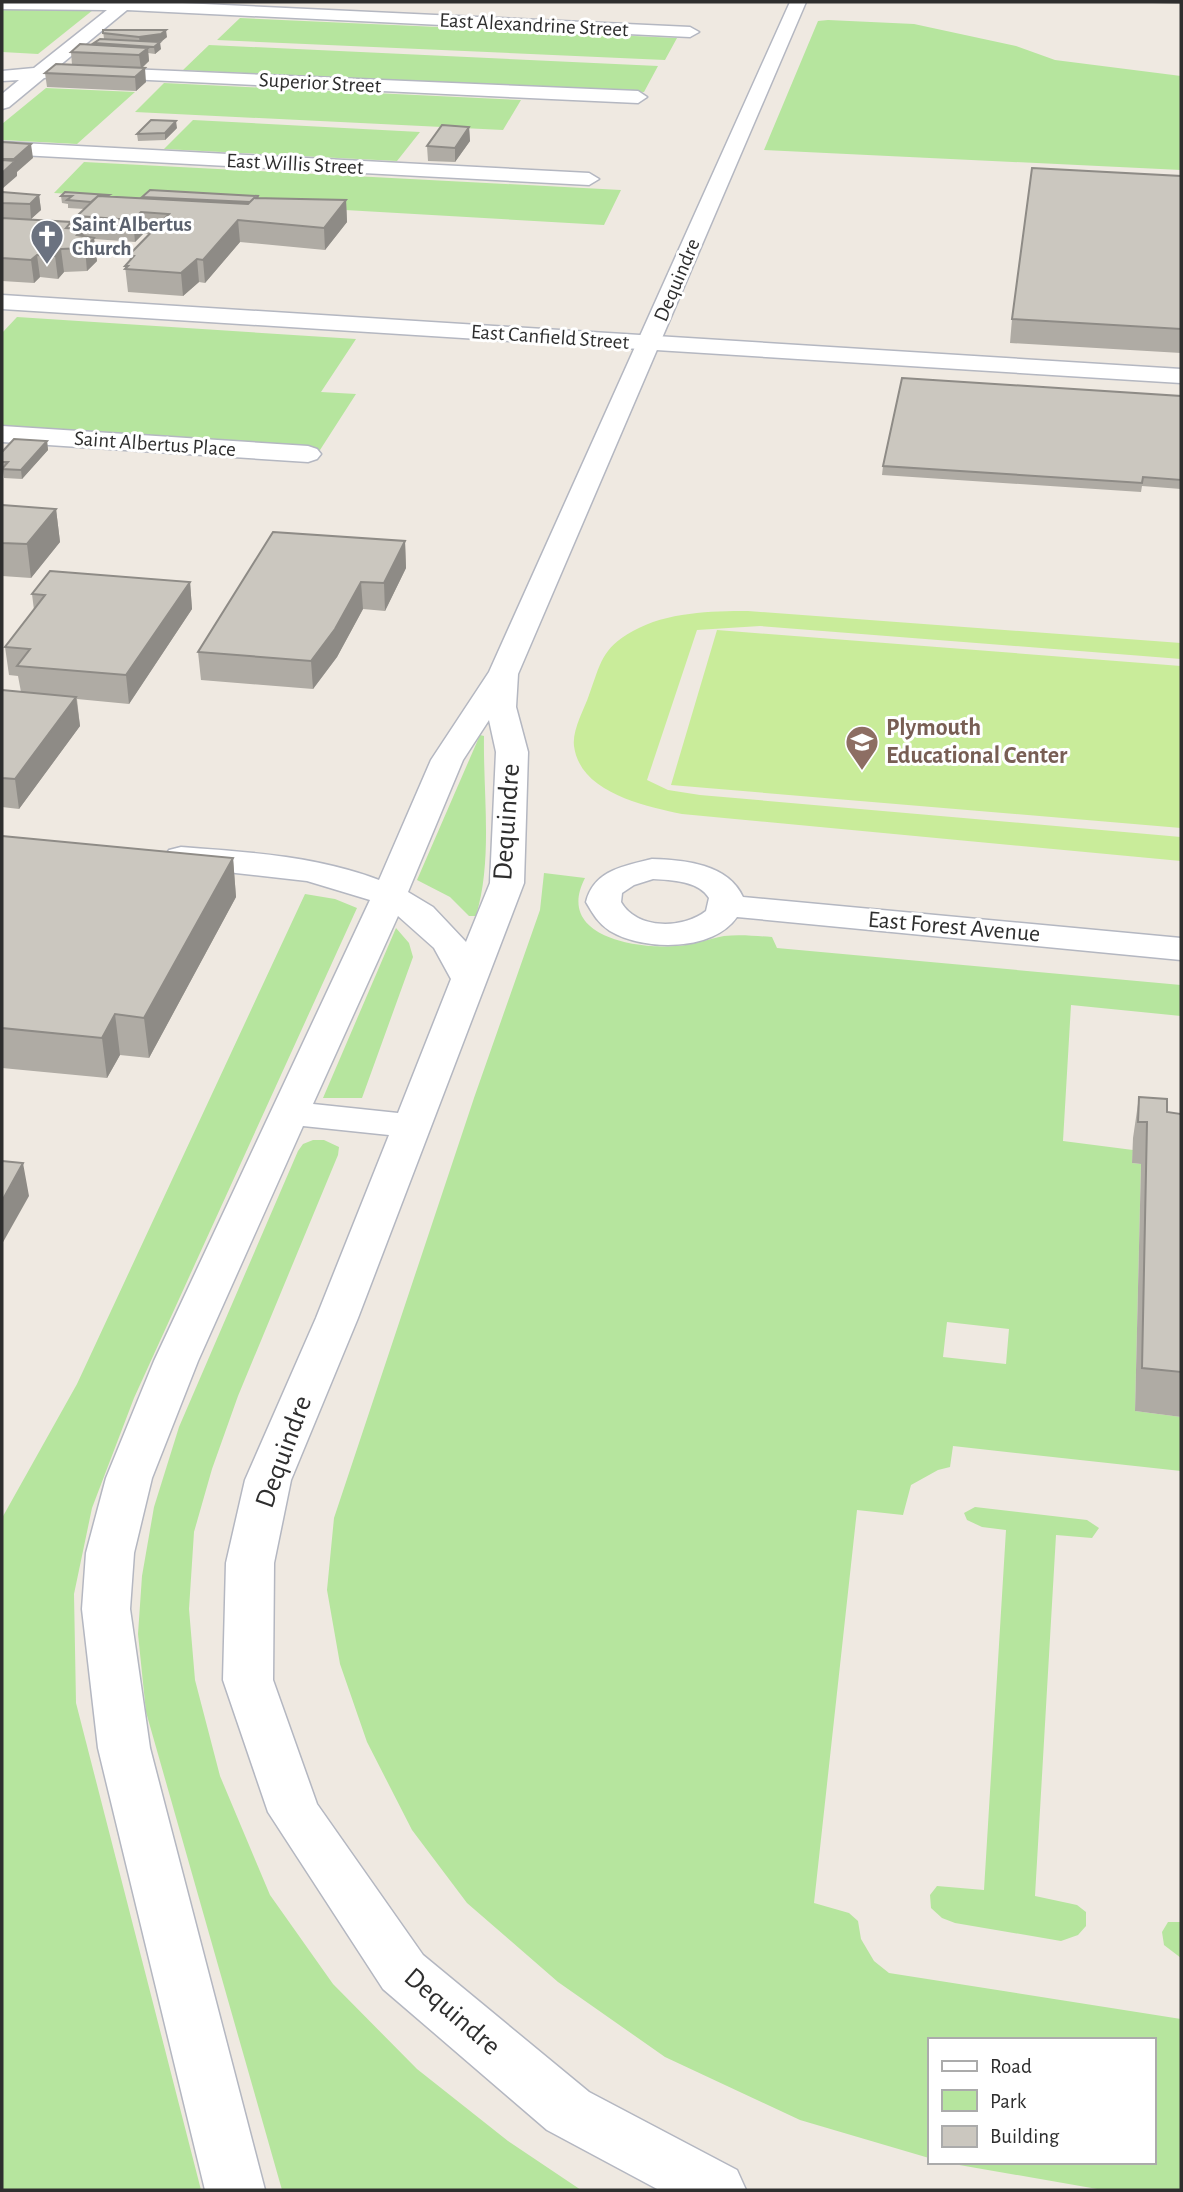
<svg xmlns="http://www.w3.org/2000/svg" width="1183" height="2192" font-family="'Alegreya Sans',sans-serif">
<rect width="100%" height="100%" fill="#efe9e1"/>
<path fill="#b6e59e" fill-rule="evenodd" d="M2,10H93L38,54L2,52Z
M240,18L677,38L665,60L217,40Z
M828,20L914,24L1016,46L1055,60L1181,76V170L764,150L818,21Z
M209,45L658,66L644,92L183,70Z
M164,83L521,100L503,130L135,112Z
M46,88L135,92L77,144L2,140V124Z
M193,120L420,132L397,161L164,149Z
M84,162L621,190L604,225L54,193Z
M17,317L356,339L321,392L356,394L320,450L2,428V333Z
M480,735L484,736C483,795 493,859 476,916H469L450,897L417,880Z
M544,873L585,878C555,936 635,949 676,946C693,945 708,939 724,936C740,934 756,936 772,937L777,948L1181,985V1016L1071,1005L1063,1141L1133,1150L1132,1163L1141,1164L1135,1411L1181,1417V1471L953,1446L950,1467L938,1470L911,1485L903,1515L857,1510L814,1903L849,1913L858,1921L861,1939L874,1961L889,1973L1181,2019V2190H1103L942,2162H1153V2040H929V2158L800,2120L665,2057L558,1982L467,1903L412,1830L367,1742L340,1664L327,1590L334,1518L474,1098L540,910ZM947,1322L1009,1329L1006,1364L943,1357Z
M305,894L335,899L357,908L134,1398L92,1508L74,1594L76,1703L201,2190H2V1518L77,1384Z
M396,928L409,943L413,957L362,1098H323Z
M313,1140H324L339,1147L338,1155L238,1396L212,1469L194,1532L189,1609L195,1680L220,1776L270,1895L333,1984L417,2069L508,2141L581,2190H282L146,1712L138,1634L142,1576L154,1507L179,1427L298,1151L303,1144Z
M975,1507L1087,1520L1099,1528L1092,1538L1056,1535L1035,1896L1077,1905L1086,1912V1926L1078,1935L1061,1941L955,1923L942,1918L931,1908L930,1895L937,1886L984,1890L1006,1530L982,1527L967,1520L964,1513Z
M1168,1922H1181V1958L1164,1945L1162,1932Z"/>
<path fill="#c9ec9a" d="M748,611L1181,643V659L760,626L697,630L647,780L668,790L700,795L1181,837V861L682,814C645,806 580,793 574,746C572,730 584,710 589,695C601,663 601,649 633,631C667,612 711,611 748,611Z
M717,630L1181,666V828L671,785Z"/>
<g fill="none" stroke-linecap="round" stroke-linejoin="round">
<defs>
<path id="street" d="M2,2H161L690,27L699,32L690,37L127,10L59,66L638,91L647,97L638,103L63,76L44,78L9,107L2,109V94L19,80L2,81V71L34,68L107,10L2,9Z
M2,142L589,173L599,179L589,185L2,154Z
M2,295L1181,369V383L2,309Z
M2,426L308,446L317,449L321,454L317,459L308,462L2,442Z
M652,859C685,860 728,864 743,897L1181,938V960L737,917C713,952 643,951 610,931C598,923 593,914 586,902C594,870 624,866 652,859ZM653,879C672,880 699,881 709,898L706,911C683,929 637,930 621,902L622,893L634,885Z"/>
<path id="secondary" d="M790,2H806L518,674L516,707L528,752L524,883L358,1318L291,1480L274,1563L273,1680L317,1804L423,1955L589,2092L737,2170L746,2190H659L547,2130L383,1989L268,1812L223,1680L226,1563L245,1480L316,1318L389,1135L303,1126L198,1361L152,1478L134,1553L130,1609L150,1748L265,2190H205L98,1748L82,1609L86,1553L106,1478L154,1361L370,900L307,881L181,867L169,864L164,857L169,850L181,847C248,852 316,856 379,880L431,760L489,672ZM489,720L496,752L490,883L466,942L433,907L408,892L463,760ZM398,916L434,948L451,979L398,1113L313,1104Z"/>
</defs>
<use href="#street" stroke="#b4b7c1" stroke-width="3"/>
<use href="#secondary" stroke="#b4b7c1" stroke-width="3"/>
<use href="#street" fill="#fff" fill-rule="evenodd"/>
<use href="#secondary" fill="#fff" fill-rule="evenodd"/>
</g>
<path fill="#afaba4" d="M1124,2H1181V4Z
M103,30L167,37L162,41L156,42L161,49L155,54L148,53L149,61L141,68L146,82L136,91L47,87L45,73L72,65L71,52L94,45V43L104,39Z
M469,127L470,141L455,162L428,161L427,146Z
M177,128L165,140L138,141L137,134Z
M1181,176V353L1010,343L1012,319Z
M2,192L39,195L41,210L31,219H13L72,228H78L77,216L84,209L68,208V204L62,203L61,196L109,195V196L142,198L258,196V198L346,200L347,222L325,250L240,242L205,283L199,282L183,296L128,292L125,266L130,261L129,255L149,234H143L135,242L94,239L97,261L87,271L64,272L58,279L40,277L34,283L2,281Z
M1181,396V489L1142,486L1141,492L882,475L883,466Z
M47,441L48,450L22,479L4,478L3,471H2V452Z
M2,505L56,509L60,542L31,578L2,576Z
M405,541L406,568L385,611L363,609L337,657L313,689L201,680L198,652Z
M190,582L192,609L129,704L77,699L80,726L19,809L2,807V690L21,692L18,676L9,675L5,647L34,610L32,594Z
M2,836L233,858L236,897L149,1058L120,1055L107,1078L2,1068Z
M1139,1097L1167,1112L1181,1114V1417L1135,1411L1141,1164L1132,1163L1133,1138Z"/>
<path fill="#8e8b86" d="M166,30L167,37L162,41L140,44L139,37Z
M160,42L161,49L155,54L154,47Z
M148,48L149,61L141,69L139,55Z
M145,68L146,82L136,91L135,77Z
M176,121L177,128L165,140V133Z
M469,127L470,141L455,162V148Z
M31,144L33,158L17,172V176L2,189V173L14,162V159Z
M39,195L41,210L31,219L30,204Z
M346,200L347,222L325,250L324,228Z
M141,212L143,234L135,242L133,220Z
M238,220L240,242L205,283L203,260Z
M83,229L85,247L94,238L97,261L87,271L85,248L77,235Z
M61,249L64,272L58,279L55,256Z
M37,255L40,277L34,283L31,260Z
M197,259L199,282L183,296L181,273Z
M47,441L48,450L22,479L21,470Z
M56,509L60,542L31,578L27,544Z
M405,541L406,568L385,611L384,583Z
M190,582L192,609L129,704L126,675Z
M361,582L363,609L337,657L313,689L311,661Z
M76,697L80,726L19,809L15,779Z
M233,858L236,897L149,1058L144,1018Z
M115,1014L120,1055L107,1078L102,1038Z
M23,1163L29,1196L2,1244V1201Z"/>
<path fill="#cbc7bf" stroke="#8e8b86" stroke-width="2" d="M103,30H166L161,34L139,37L103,33Z
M100,39L160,42L154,47L94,43Z
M80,44L148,48L139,55L71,52Z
M56,64L145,68L135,77L45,73Z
M151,120L176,121L165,133L137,134Z
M442,125L469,127L455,148L427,146Z
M2,142L31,144L14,159H2Z
M2,160L15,161L2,173Z
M1032,168L1181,176V329L1012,319Z
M150,190L258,196L257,198H254L250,202L142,197Z
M2,192L39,195L30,204L2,203Z
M65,192L109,195L107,196H98L91,202L67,200L72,196H61Z
M98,196L248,204L254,198L346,200L324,228L238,220L203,260L197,259L181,273L125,269L128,266H125L134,256L129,255L169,214L141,212L133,220L77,216Z
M2,218L71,222L66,228L83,229L77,235L94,238L85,248L61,249L55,256L37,255L31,260L2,258Z
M902,378L1181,396V480L1143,477L1142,483L883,466Z
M14,439L47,441L21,470L2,469L8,462H2V452Z
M2,505L56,509L27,544L2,543Z
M273,532L405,541L384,583L361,582L335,629L311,661L198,652Z
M50,571L190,582L126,675L17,666L30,649L5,647L45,595L32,594Z
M2,690L76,697L15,779L2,778Z
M2,836L233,858L144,1018L115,1014L102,1038L2,1028Z
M1139,1097L1167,1099V1112L1181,1114V1372L1142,1368L1147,1122H1138Z
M2,1161L23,1163L2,1201Z"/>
<defs>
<symbol id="church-pin" viewBox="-11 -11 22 30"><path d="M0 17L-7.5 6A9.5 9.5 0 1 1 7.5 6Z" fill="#6b7280" stroke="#fff"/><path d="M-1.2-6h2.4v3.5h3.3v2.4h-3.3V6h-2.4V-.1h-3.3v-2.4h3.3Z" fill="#fff"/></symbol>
<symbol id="school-pin" viewBox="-11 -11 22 30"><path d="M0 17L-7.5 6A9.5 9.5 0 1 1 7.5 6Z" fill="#8d6e63" stroke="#fff"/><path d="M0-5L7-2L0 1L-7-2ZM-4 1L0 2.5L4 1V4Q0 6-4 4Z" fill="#fff"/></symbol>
</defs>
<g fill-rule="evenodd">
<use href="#church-pin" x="28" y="217" width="38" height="52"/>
<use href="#school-pin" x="843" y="723" width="38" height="52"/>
</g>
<g text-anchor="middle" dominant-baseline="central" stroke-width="6" stroke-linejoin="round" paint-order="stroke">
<g font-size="21" fill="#2e2e2e" stroke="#fff">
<text transform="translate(534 25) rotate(3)">East Alexandrine Street</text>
<text transform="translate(320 83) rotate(3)">Superior Street</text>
<text transform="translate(295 164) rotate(3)">East Willis Street</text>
<text transform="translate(677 280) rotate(-67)">Dequindre</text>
<text transform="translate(550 337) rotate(4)">East Canfield Street</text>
<text transform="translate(155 444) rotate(4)">Saint Albertus Place</text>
</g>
<g font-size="21" font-weight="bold" fill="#5b616d" stroke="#fff" text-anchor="start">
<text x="72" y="224">Saint Albertus<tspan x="72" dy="24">Church</tspan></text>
</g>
<g font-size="24" font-weight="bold" fill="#785e54" stroke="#fff" text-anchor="start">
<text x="886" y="728">Plymouth<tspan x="886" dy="28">Educational Center</tspan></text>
</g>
<g font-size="24" fill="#2e2e2e" stroke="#fff">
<text transform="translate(954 927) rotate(5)">East Forest Avenue</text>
</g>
<g font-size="28" fill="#2e2e2e" stroke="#fff">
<text transform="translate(507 822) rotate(-86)">Dequindre</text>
<text transform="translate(284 1452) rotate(-70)">Dequindre</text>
<text transform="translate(452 2012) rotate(41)">Dequindre</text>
</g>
</g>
<rect width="1183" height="2192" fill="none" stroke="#2e2e2e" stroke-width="7"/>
<rect x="928" y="2038" width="228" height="126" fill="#ffffff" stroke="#ababab" stroke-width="2"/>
<rect x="942" y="2061" width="35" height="10" fill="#ffffff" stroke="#ababab" stroke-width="2"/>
<text x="990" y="2073" font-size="21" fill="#2e2e2e">Road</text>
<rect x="942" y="2090" width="35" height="21" fill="#b6e59e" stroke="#ababab" stroke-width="2"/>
<text x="990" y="2108" font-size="21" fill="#2e2e2e">Park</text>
<rect x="942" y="2126" width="35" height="21" fill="#cbc7bf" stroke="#ababab" stroke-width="2"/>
<text x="990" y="2143" font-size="21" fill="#2e2e2e">Building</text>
</svg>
